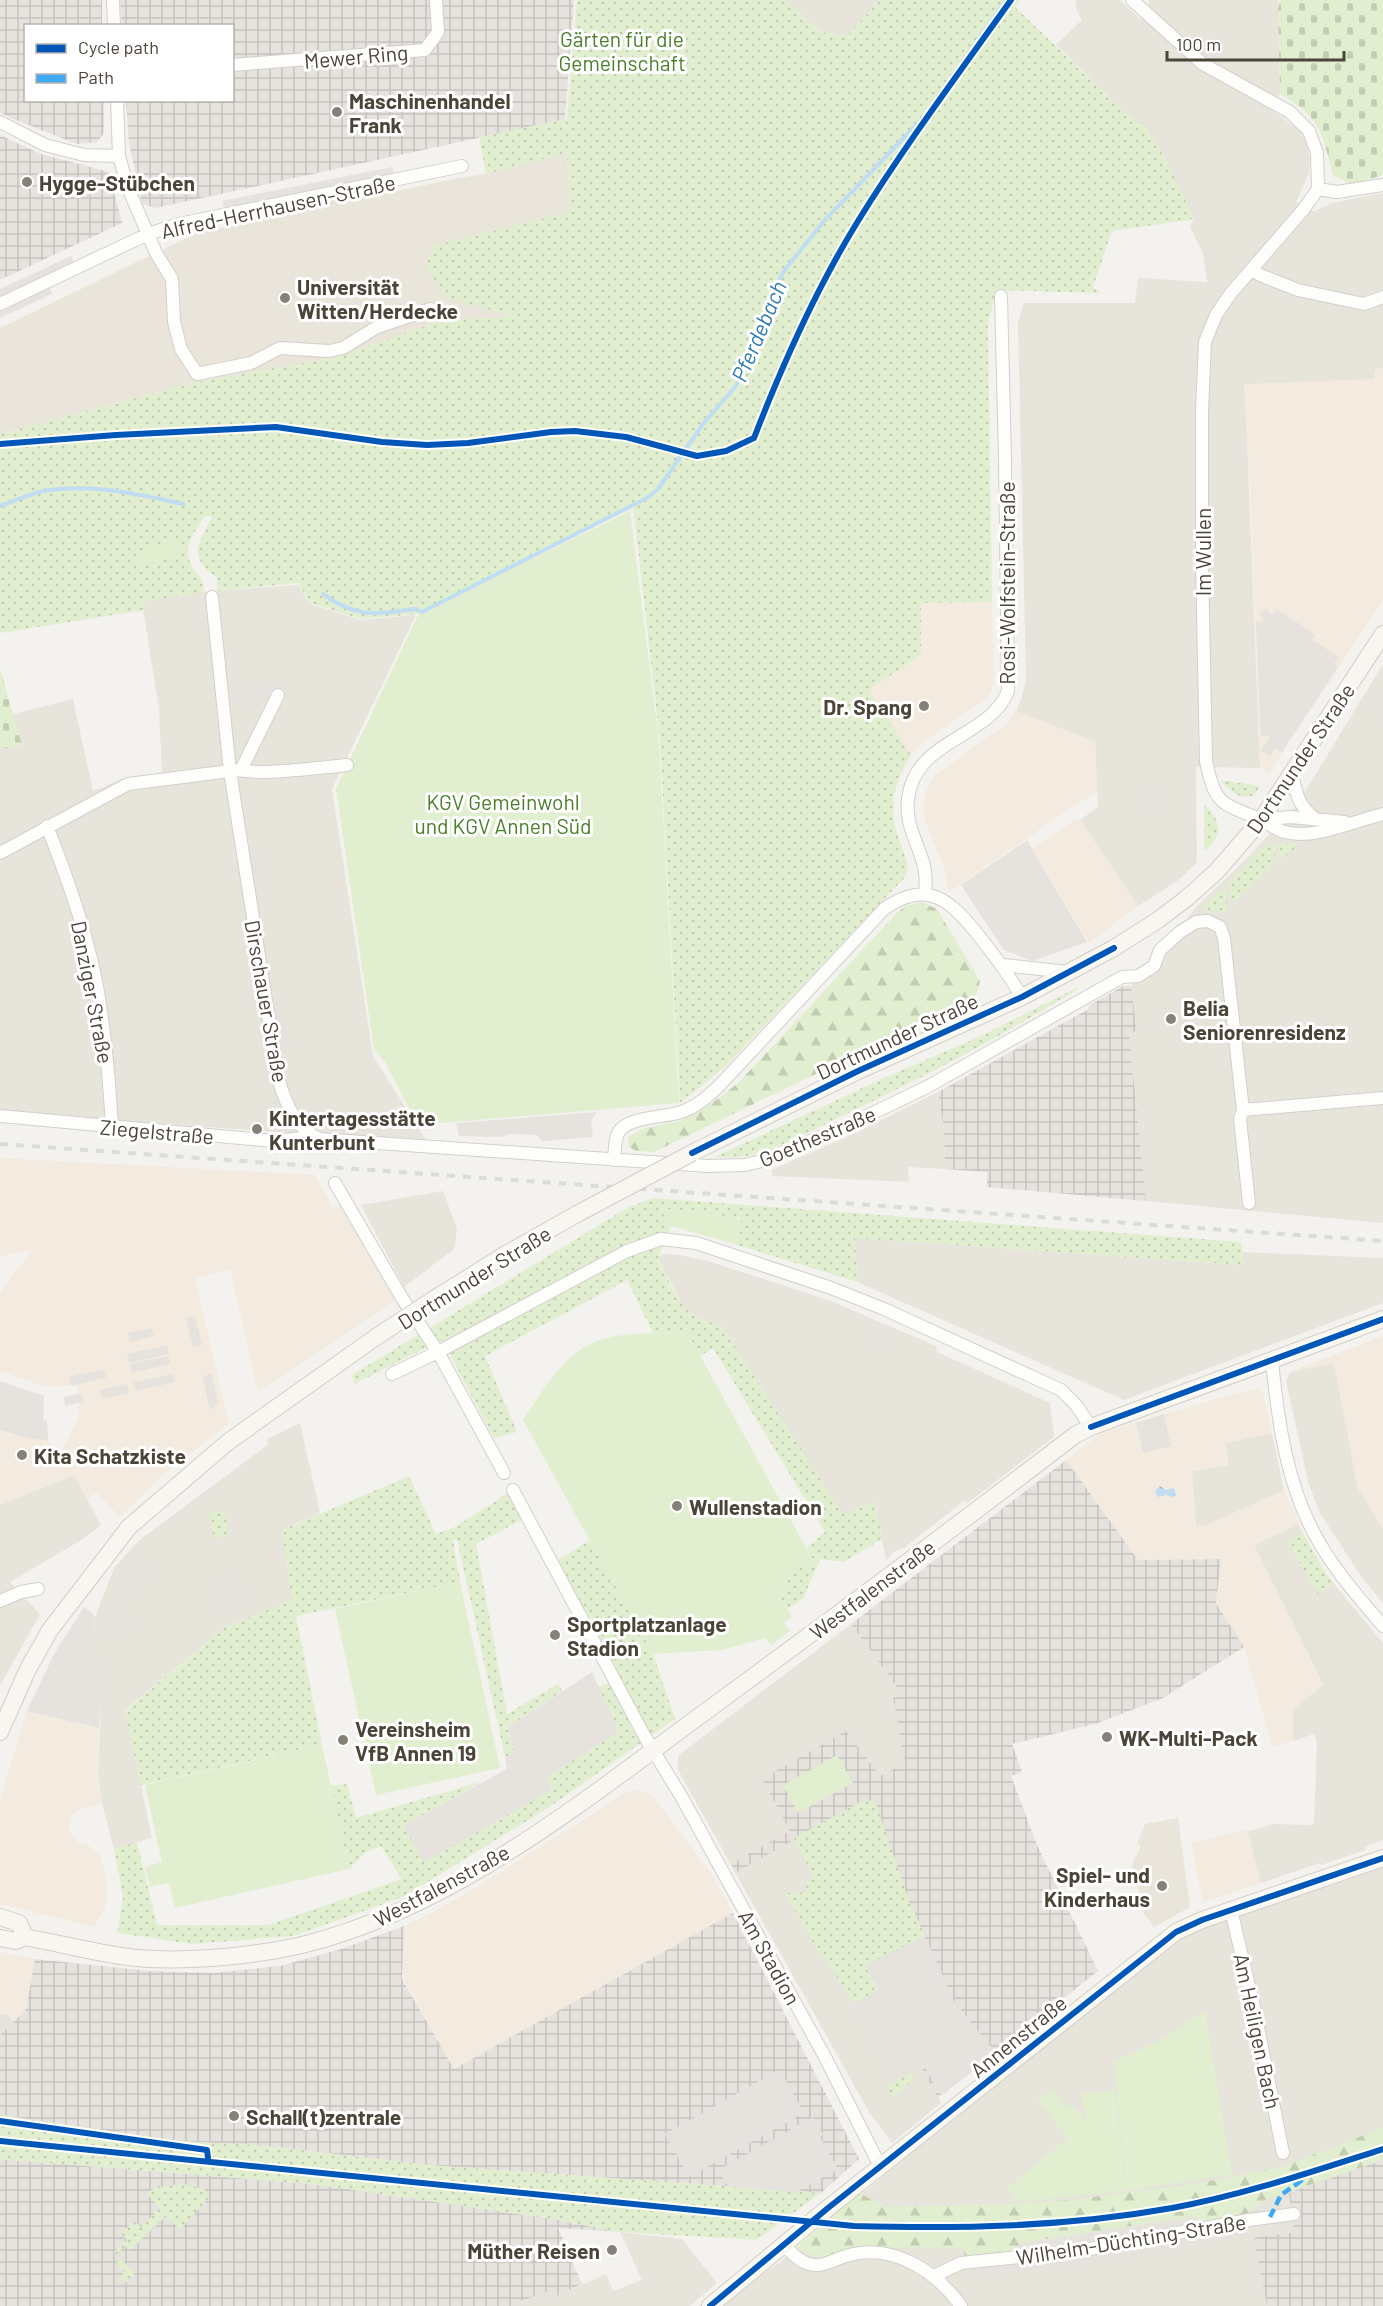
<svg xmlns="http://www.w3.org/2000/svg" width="1383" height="2306" font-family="Barlow,sans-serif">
<defs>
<pattern id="industrial-grid" width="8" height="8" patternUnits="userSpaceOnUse" patternTransform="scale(1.5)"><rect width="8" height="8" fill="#e6e2de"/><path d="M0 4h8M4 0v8" fill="none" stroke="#c7c3bf"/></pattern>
<pattern id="grass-dots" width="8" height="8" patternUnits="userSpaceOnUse" patternTransform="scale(1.5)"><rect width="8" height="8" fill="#e1eecf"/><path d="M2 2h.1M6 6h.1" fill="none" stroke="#c3cdb2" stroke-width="1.8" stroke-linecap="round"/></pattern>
<pattern id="forest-firs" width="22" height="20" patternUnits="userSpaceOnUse" patternTransform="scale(1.5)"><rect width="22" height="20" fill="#e1eecf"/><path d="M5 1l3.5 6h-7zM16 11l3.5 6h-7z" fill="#c3cdb2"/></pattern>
<pattern id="cemetery-stones" width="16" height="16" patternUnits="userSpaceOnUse" patternTransform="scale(1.5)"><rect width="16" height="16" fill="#e1eecf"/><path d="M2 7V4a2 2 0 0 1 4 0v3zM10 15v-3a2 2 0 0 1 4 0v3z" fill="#c3cdb2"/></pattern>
<pattern id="water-ripples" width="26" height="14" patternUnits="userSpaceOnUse" patternTransform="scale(1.5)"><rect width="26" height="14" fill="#c0ddf1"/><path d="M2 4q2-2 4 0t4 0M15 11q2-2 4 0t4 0" fill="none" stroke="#a6bfcf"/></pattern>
</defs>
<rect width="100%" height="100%" fill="#f4f2ee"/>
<path fill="#e7e4dc" d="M785,0H880L846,37L821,32Z
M1076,0H1120L1140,19L1149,9V0H1278L1280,94L1273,111L1298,129L1306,142L1310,159L1309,174L1296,202L1314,211L1332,203L1383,193V368L1375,370L1374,379L1246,413L1260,768L1196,767L1197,862L1179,880L1138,906L1080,820L1098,807L1095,742L1016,711L1022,697L1026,680L1018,322L1024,303H1135L1138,278L1207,282L1203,253L1190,227L1194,219L1164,156L1142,123L1138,125L1056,45L1082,20L1076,8Z
M298,585L310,604L361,620L416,615L332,789L373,1056L428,1143L0,1112V749L22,745L13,714L73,699L93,791L119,780L162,774L159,709L142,602L199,592Z
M1383,664V1223L1146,1201L1129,1034L1137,1031L1131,986L1200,903L1245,860L1297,805Z
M938,1092L944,1129L945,1169L908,1167L909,1182L773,1176L771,1170L851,1135Z
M443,1191L457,1229L454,1249L404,1287L361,1205Z
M855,1238L1244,1265L1242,1252L1383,1258V1303L1124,1400L857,1282Z
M663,1254L679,1255L708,1261L831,1301L936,1346L937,1352L1050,1403L1054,1437L966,1504L965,1500L904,1548L895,1551L886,1560L875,1502L843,1515L721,1325L705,1322L685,1310L658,1258Z
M1334,1363L1358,1488L1383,1529V1603L1361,1576L1320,1513L1309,1485L1286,1381L1290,1372Z
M300,1423L320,1513L282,1530L293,1601L227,1626L125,1710L152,1838L114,1849L102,1803L98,1773L101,1703L93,1623L114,1568L138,1541L268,1445L267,1439Z
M1272,1433L1284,1490L1205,1526L1196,1527L1192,1471L1229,1465L1225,1443Z
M74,1475L101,1525L83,1539L10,1582L40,1614L0,1686V1505Z
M1298,1524L1325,1573L1383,1643V1840L1365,1847L1366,1850L1321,1865L1320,1863L1261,1883L1247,1832L1273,1824L1312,1825L1314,1822L1317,1742L1314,1734L1293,1741L1292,1716L1295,1708L1323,1684L1254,1545Z
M851,1624L904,1696L893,1698L906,1763L880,1776L762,1779L865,1966L896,2078L920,2063L924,2067L922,2069L941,2103L892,2143L869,2112L677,1768L679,1755Z
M1383,1865V2306H699L778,2264L1080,2013L1189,1933Z
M620,2232L682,2239L717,2283L690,2306H519L518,2302L550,2291L553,2298L606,2274L613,2291L642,2280Z"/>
<path fill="#f3ebdf" d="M1383,368V600L1269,773L1260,768L1250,486L1244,384L1374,379L1376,369Z
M992,602L994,677L993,686L988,698L922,743L911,755L869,690L921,655V603Z
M1016,711L1095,742L1097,792L1071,808L951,891L947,889L946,872L924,819L925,793L935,775L1005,725Z
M1075,820H1080L1138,906L1089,943L1032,848Z
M0,1158L315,1175L333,1209L340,1205L395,1300L258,1392L230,1269L195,1279L229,1424L171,1468L120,1517L97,1493L87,1498L74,1475L0,1505V1430L32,1438L48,1440L58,1459L79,1416L77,1385L43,1386L0,1371V1293L31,1251L17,1252L0,1257Z
M1383,1336V1529L1358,1488L1334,1363L1290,1372Z
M1258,1389L1263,1393L1272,1433L1225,1443L1229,1465L1192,1471L1196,1527L1205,1526L1284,1490L1300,1524L1254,1545L1323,1685L1295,1708L1292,1716L1293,1741L1272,1746L1244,1647L1216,1603L1221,1559L1138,1560L1066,1460L1101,1433L1223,1397Z
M27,1711L99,1728L98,1773L102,1803L81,1809L71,1816L69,1831L77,1843L89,1846L100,1854L106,1876L107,1900L104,1910L94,1927L0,1904V1799Z
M637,1790L652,1795L711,1873L733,1913L454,2069L403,1978L404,1926L431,1913L472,1890L629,1791Z
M1247,1829L1261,1883L1203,1902L1191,1843Z
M0,1952L35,1959L26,2010L0,2035Z"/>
<path fill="url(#industrial-grid)" d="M0,0H102V25L26,26V100L104,101V133L97,142L77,144L11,118L0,112Z
M120,0H574L565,119L156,208L142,204L129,143L126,101L232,100V26L122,25Z
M0,135L41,154L109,172L122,223L0,280Z
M1123,986H1131L1137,1031L1129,1034L1146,1201L987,1187V1172L945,1169L944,1129L938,1092L1087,1010L1090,1005Z
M1066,1460L1138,1560L1221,1559L1216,1603L1244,1647L1163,1698L1095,1724L1012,1744L1022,1772L1011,1776L1037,1845L1098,1971L938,2098L922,2069L924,2066L920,2063L895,2079L854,2004L878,1989L795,1839L735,1873L731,1864L790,1831L762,1779L846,1731L880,1776L905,1763L893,1698L903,1695L851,1624Z
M733,1913L859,2159L821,2193L427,2165L258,2145L176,2141L0,2115V2035L26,2010L35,1959L150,1971L213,1973L280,1966L341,1949L404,1926L402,1979L454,2069Z
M0,2159L313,2184L553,2219L620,2232L558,2228L582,2284L553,2298L550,2291L518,2302L519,2306H0Z
M1383,2160V2306H1267L1254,2238L1295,2232L1289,2193Z"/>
<path fill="#eae5da" d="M567,153L570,212L518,316L440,321L337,357L197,382L0,434V328L197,233L458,178L486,174Z
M1178,1818L1190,1907L1154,1927L1144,1914L1132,1865L1141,1846L1137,1844L1145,1824Z"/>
<path fill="url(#grass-dots)" d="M577,0H785L821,32L846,37L880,0H1020L1015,7L1138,125L1142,122L1164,156L1194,219L1112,231L1093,287L1101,293L996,290L988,325L992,602L921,603V655L869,690L911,755C896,779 888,804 897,833C901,845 906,856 908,869L905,877L725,1067L680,1103L660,742L633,504L417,614L361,619L310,603L298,583L217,591V577C186,558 199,541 213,516L204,517C195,531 181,549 192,566C200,578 203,576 204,592L143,602L144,610L0,633V434L197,382L337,357L440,321L515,316L446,298L426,267L433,246L570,212L567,153L486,174L479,137L567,119Z
M1220,780L1260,786L1254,795C1240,801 1229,790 1220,780Z
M1204,805C1222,820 1223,837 1204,851Z
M1278,843L1271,867L1239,898L1236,900L1231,899L1229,883L1260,849Z
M1294,843L1296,848L1274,864L1281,844Z
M1222,889L1226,891L1227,913L1204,909L1203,906Z
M1078,987V989C1005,1034 930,1074 852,1111C821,1126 780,1149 747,1156C736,1158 725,1157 715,1157L873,1083L983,1035Z
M653,1198L1241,1242L1244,1265L855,1238L857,1282L738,1245L741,1218L660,1208L671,1226L658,1259C676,1292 679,1318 721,1325L843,1514L875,1502L882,1539L844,1562L820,1559L803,1599L787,1609L780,1599L790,1574L813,1560L807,1548L825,1532L713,1348L700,1356L687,1332L653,1333L627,1280L485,1356L517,1432L494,1438L442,1340L354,1384L352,1375L629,1207Z
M409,1476L436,1534L455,1527L513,1490L527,1517L476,1544L507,1714L558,1684L562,1691L508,1727L514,1755L505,1757L457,1539L453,1540L460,1582L296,1616L322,1745L141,1785L125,1711L227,1626L292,1601L282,1530Z
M225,1510L228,1537L214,1538L208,1514Z
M1302,1533L1333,1585L1318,1594L1287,1542Z
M590,1540L653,1654L675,1719L548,1808L403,1897L293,1936L192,1944L117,1933L123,1896L114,1849L137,1842L157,1925H268L402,1879L381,1846L366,1852L349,1869L331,1786L347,1784L356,1818L481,1782L404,1826L552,1790L546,1777L619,1732L598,1687L620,1677L558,1560Z
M864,1800L875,1801L908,1898L925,1936L865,1966L878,1990L854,2004L823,1954L820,1955L785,1893H800L807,1889L805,1884L814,1879L794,1838Z
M911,2073L915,2080L893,2097L887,2086Z
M0,2115L176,2141L258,2145L427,2165L821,2193L757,2240L620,2232L553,2219L313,2184L0,2159Z
M184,2184L204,2189L209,2198L180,2230L166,2216L130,2250L125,2246L116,2255L114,2252L127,2240L121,2233L134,2221L141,2227L160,2208L146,2193L157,2187Z
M121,2259L135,2273L125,2283L119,2279L124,2272L116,2263Z"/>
<path fill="url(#forest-firs)" d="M922,902L937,909L980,981L978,990L974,998L654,1152L636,1151L629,1147L628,1138C643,1124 663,1127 681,1120C703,1111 721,1097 739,1082L897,913L905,906Z
M1383,2128V2160L1265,2200L1248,2213L1198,2223L1196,2216L1020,2243L1019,2251L965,2256L963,2248L910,2247L850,2250L821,2258L796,2248L859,2193L886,2207L1014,2204L1070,2200L1200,2183L1281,2167Z"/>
<path fill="url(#cemetery-stones)" d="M1280,0H1383V175L1352,185L1333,175C1322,132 1320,117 1280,94L1278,9Z
M0,668L22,745L0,749Z"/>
<path fill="#e1eecf" d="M630,511L659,742L679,1103L418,1125L385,1062L374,1049L336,789L418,615Z
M178,539L182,554L141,567L136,552Z
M659,1208L742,1218L738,1245L671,1226Z
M687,1332L813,1560L790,1574L780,1599L792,1617L784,1623L790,1631L771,1645L765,1638L721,1650L653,1654L523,1420C538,1398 552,1374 571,1357C601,1329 649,1334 687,1332Z
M460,1582L500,1768L376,1795L335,1609Z
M322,1745L349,1869L175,1908L169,1883L150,1887L145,1867L162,1862L145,1785Z
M837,1755L853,1783L798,1813L783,1785Z
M1205,2011L1232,2174L1127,2191L1114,2062L1159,2041Z
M1052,2088L1067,2108L1071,2105L1086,2120L1081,2094L1115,2090L1126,2191L1019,2202L1007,2188L1068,2138L1037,2100Z"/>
<path fill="#e6e3df" d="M392,167L394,174L224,208L222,201Z
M340,196L342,203L312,209L310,202Z
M271,210L273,217L245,222L244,215Z
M71,256L74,262L0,297V289Z
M49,287L52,294L0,318V309Z
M1266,608L1272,615L1276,609L1315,634L1312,640L1339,657L1334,664L1338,667L1282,752L1275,748L1270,756L1261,750L1271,736H1261L1256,622L1265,621L1259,614Z
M252,682L275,683L268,699H260L259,708H234V687L252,686Z
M1383,691V726H1381L1372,694Z
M1141,791H1153V811H1142Z
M1027,840L1087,942L1032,961L1004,950L961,885Z
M258,849L262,871L251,872L248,850Z
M262,878L266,901L256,902L253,880Z
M282,1001L289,1045L279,1047L272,1003Z
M597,1112L591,1121L593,1137L543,1141L536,1135L510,1134L501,1137L459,1136L456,1123Z
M195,1316L202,1345L193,1347L186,1318Z
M886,1327L888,1343L879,1345L876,1328Z
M152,1328L154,1336L130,1342L128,1333Z
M167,1345L169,1354L129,1363L127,1354Z
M169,1356L171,1364L132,1373L130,1364Z
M104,1369L106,1378L71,1386L69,1377Z
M210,1373L214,1378L212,1380L215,1385L214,1387L217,1395L215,1397L219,1401L210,1410L202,1376L204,1377Z
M173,1374L175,1382L136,1391L134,1382Z
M0,1381L44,1396L43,1420L47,1421L48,1440L32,1439L0,1430Z
M127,1384L129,1393L102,1399L100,1390Z
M81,1393L83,1402L65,1406L64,1397Z
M1164,1414L1171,1446L1143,1453L1136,1423Z
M134,1551L141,1557L123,1577L116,1571Z
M148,1561L156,1568L132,1595L124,1588Z
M237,1573L248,1605L224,1613L214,1580Z
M125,1596L130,1632L120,1633L115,1598Z
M84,1607L95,1616L93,1623L101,1703L99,1728L27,1711L54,1654Z
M107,1617L109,1634L100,1635L98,1618Z
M592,1672L619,1732L546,1777L552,1790L424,1862L403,1826L507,1769L505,1757L514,1754L508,1727Z
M925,1936L954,2001L996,2053L941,2096L925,2067L920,2063L895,2079L854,2004L878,1989L865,1966Z
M0,2014L8,2015L14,2022L0,2035Z
M775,2072L779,2080L784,2077L804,2113L689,2177L665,2134Z
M813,2117L823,2134L820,2137L838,2169L797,2192L728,2187L718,2170Z
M1195,2218L1197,2224L1099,2242L1021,2252V2245Z
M1243,2227L1244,2235L1157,2251L1156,2244Z
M1126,2249L1128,2257L1059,2268L973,2275V2268L1059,2260Z"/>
<path fill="url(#water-ripples)" d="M1160,1486L1166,1490L1174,1488L1176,1495L1172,1497L1166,1495L1158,1497L1155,1491Z"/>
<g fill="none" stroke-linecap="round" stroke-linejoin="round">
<path stroke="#c0ddf1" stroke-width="4" d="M0,506C14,501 29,494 44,491C90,483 138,494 183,504
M323,594C358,619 375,614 415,609L422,612L647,498L658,489L703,424L736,386L751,355L774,289L784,271L824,221L922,119L1006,0"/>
<defs>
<path id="street" d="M113,0L114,26
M1132,0L1203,64L1290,112L1309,131L1317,153L1318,189L1303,210L1231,293L1216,315L1205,342L1202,411V563L1206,761C1215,805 1221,803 1260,819C1268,823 1276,830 1285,832C1314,840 1354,821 1383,814
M232,65L425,50L438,32L436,0
M117,100L119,156L128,188L156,253L172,279L174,322L181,349L197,374L251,363L280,348L329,351L343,348L377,327L431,309
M0,122L45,145L84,155L119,156
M1318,189L1337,192L1383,185
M1252,270L1260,275L1298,290L1364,304L1383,297
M0,304L148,234L179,224L462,166
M347,765C320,768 293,771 267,772C253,773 242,769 230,771L278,1077C284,1100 295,1130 320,1139L708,1166L745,1165L762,1161L844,1127L927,1087L1122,977L1138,976L1154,966L1160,950L1180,932L1196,922L1208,921L1220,927L1224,938L1243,1110L1240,1119L1249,1203
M241,770L278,695
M1292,775C1297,796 1298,806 1317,820
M1261,820L1290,817L1345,822
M47,826C66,875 84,924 95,976C105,1026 109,1076 112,1127
M0,853L128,784L230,771L212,597
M925,894C926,883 926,872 923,862C916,840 905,822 908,799C915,738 989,739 1008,691L1005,459L1001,296
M1003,965L1068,972
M1243,1110L1383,1098
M0,1116L274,1141L313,1137
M614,1160C615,1151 614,1136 621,1129C634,1116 666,1118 684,1111C697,1106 707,1097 718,1087L884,909C928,878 951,901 979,936C995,956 1009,975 1022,997
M335,1183L402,1298L438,1352L627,1251L661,1239L696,1243L831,1288L884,1309L1061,1390L1076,1405L1091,1427
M1272,1361C1278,1422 1287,1488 1319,1542C1336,1572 1360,1599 1383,1626
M392,1374L438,1352L504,1473
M513,1490L645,1737L681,1796L825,2057L881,2168
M0,1601L21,1592L38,1589
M1231,1910L1254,2007L1283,2153
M784,2246C791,2252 798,2260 806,2263C821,2269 832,2260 846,2256C891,2242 935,2270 961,2306
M934,2276L961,2263L1078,2251L1249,2220L1294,2214"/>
<path id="secondary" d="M692,1153L858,1071L1022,997L1114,948L1158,920L1187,898L1217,871L1261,820L1383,634
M434,1299L506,1254L577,1214
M0,1732L28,1669L50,1630L129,1527L228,1442L376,1337
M0,1917L19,1923L25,1937
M0,1938L16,1941L25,1937C57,1943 89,1951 121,1956C173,1964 250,1957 302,1945C453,1908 582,1802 705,1712C829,1621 953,1529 1075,1435L1091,1427L1383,1319
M710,2306L828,2208L1176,1932L1202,1920L1383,1858"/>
</defs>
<use href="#street" stroke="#d2d0cb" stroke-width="14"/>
<use href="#secondary" stroke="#d3cfc5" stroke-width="18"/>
<use href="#street" stroke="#fdfdfc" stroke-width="12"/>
<use href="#secondary" stroke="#f7f6f1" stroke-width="16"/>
<path stroke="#dbdbda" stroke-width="4" stroke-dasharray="8 8" stroke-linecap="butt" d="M0,1144L1383,1241"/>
<defs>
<path id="secondary-bridge" d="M577,1214L692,1153
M376,1337L434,1299"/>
</defs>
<use href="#secondary-bridge" stroke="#d3cfc5" stroke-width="18" stroke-linecap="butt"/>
<use href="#secondary-bridge" stroke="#f7f6f1" stroke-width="16"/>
<path stroke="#3fa9f5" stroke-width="4.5" stroke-dasharray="9 4.5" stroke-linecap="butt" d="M1270,2217L1281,2195L1301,2181L1300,2179"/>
<defs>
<path id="cycleway" d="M0,444L116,435L276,427L382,442L427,445L468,443L551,432L575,431L626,437L697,456L726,451L754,438C783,363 816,289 858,221C905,145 959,73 1011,0
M692,1153L858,1071L1022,997L1114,948
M1091,1427L1383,1319
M0,2121L207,2150L208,2158
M0,2141L854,2226C961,2229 1066,2227 1172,2208C1244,2195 1314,2171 1383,2149
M710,2306L828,2208L1176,1932L1202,1920L1383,1858"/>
</defs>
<use href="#cycleway" stroke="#fff" stroke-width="10"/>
<use href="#cycleway" stroke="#0057b8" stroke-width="6"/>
</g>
<g fill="#868178" stroke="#fff" stroke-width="2">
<circle cx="337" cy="112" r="6"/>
<circle cx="27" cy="182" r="6"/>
<circle cx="285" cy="298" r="6"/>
<circle cx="924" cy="706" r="6"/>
<circle cx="1171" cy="1019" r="6"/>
<circle cx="257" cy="1129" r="6"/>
<circle cx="22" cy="1455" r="6"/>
<circle cx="677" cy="1506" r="6"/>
<circle cx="555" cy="1635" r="6"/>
<circle cx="1107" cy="1737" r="6"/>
<circle cx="343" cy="1740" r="6"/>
<circle cx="1162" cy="1886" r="6"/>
<circle cx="234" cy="2116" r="6"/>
<circle cx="612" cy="2250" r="6"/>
</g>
<g text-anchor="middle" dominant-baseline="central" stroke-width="6" stroke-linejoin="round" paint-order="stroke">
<g font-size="21" fill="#4a7f2a" stroke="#fff">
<text x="622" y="38">Gärten für die<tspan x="622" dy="24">Gemeinschaft</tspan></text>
<text x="503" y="801">KGV Gemeinwohl<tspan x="503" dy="24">und KGV Annen Süd</tspan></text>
</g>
<g font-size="21" fill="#4b4439" stroke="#fff">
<text transform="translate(356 56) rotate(-5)">Mewer Ring</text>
<text transform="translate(278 206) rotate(-12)">Alfred-Herrhausen-Straße</text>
<text transform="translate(1202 552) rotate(-90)">Im Wullen</text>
<text transform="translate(1006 583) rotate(-90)">Rosi-Wolfstein-Straße</text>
<text transform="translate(1300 758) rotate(-56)">Dortmunder Straße</text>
<text transform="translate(93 992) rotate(79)">Danziger Straße</text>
<text transform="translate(267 1001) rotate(80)">Dirschauer Straße</text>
<text transform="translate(897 1036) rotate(-25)">Dortmunder Straße</text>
<text transform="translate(157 1131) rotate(5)">Ziegelstraße</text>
<text transform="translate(817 1136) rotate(-23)">Goethestraße</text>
<text transform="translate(474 1277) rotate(-32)">Dortmunder Straße</text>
<text transform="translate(872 1589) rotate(-37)">Westfalenstraße</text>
<text transform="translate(441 1885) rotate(-28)">Westfalenstraße</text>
<text transform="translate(770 1957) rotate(61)">Am Stadion</text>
<text transform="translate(1258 2031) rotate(78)">Am Heiligen Bach</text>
<text transform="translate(1018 2036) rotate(-39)">Annenstraße</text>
<text transform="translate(1131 2239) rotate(-9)">Wilhelm-Düchting-Straße</text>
</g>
<g font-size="21" font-weight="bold" fill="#4b4439" stroke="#fff" text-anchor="start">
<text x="349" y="100">Maschinenhandel<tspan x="349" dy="24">Frank</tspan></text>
<text x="39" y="182">Hygge-Stübchen</text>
<text x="297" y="286">Universität<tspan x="297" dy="24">Witten/Herdecke</tspan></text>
<text x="912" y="706" text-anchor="end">Dr. Spang</text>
<text x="1183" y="1007">Belia<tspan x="1183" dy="24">Seniorenresidenz</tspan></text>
<text x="269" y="1117">Kintertagesstätte<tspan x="269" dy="24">Kunterbunt</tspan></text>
<text x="34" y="1455">Kita Schatzkiste</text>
<text x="689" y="1506">Wullenstadion</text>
<text x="567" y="1623">Sportplatzanlage<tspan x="567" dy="24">Stadion</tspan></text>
<text x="355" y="1728">Vereinsheim<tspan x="355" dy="24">VfB Annen 19</tspan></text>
<text x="1119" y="1737">WK-Multi-Pack</text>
<text x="1150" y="1874" text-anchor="end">Spiel- und<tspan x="1150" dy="24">Kinderhaus</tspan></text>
<text x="246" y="2116">Schall(t)zentrale</text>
<text x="600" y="2250" text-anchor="end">Müther Reisen</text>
</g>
<g font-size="22" font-style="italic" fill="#2e7ab2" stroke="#fff">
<text transform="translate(758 331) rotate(-67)">Pferdebach</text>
</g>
</g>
<rect x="24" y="24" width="210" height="78" fill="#ffffff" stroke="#b7b4b0" stroke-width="1.5"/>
<rect x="36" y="44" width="30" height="9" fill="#0057b8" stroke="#b7b4b0" stroke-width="1.5"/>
<text x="78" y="54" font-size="18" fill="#4b4439">Cycle path</text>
<rect x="36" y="74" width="30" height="9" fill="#3fa9f5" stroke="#b7b4b0" stroke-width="1.5"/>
<text x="78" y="84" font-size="18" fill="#4b4439">Path</text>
<path d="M1167 51v9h177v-9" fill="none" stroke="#4b4439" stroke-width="3"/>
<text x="1176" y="51" font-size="18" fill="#4b4439" stroke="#ffffff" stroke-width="4.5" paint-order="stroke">100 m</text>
</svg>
